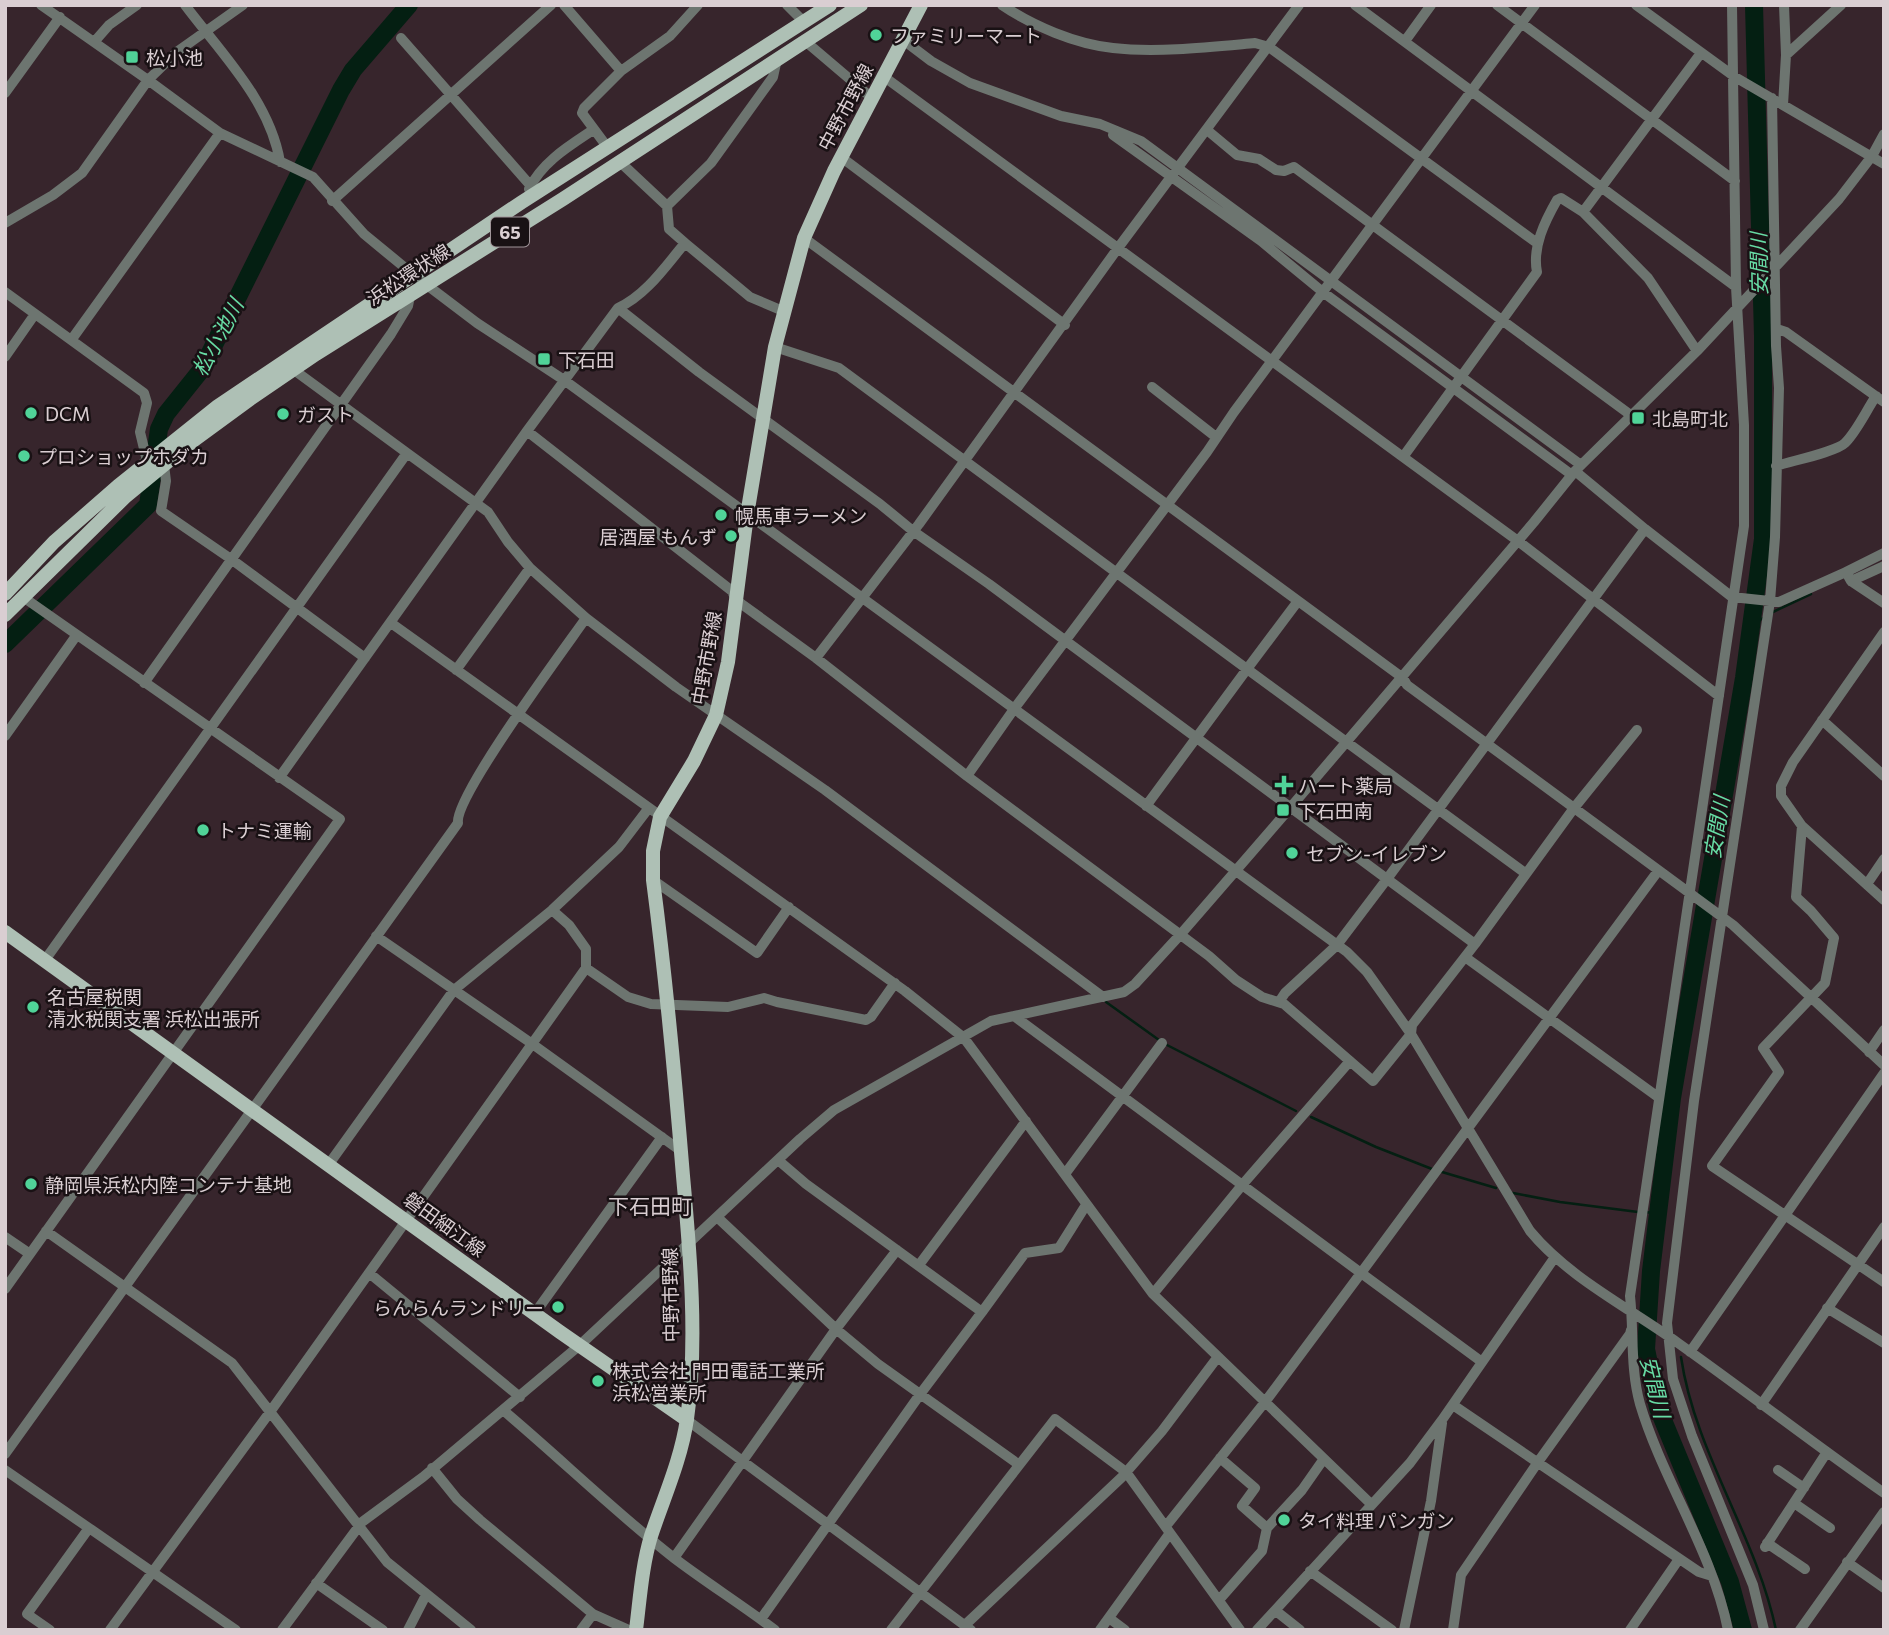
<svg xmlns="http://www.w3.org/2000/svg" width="1889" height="1635" font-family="Commissioner,'Noto Sans JP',sans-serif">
<rect width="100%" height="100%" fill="#37252c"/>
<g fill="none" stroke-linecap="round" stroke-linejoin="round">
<path stroke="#041f12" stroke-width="2.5" d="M1771,613L1811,594
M1751,626L1763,618
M1106,1002L1159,1040
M1165,1044L1296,1111
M1311,1117L1376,1147L1432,1169
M1442,1172L1496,1188
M1513,1193L1560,1202L1638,1212
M1646,1212L1658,1214
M1681,1357C1695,1453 1756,1535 1776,1630"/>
<path stroke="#041f12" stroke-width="18" d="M5,644L148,505L159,429L166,414L202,369L341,90L353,70L409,5
M1743,1630L1730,1582L1658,1408L1646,1349L1651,1271L1672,1098L1744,678L1763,539V336L1754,5"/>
<path stroke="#6d7570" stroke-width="10" d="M185,5C221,53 270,101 280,162
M243,5L178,51L148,80L220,133L313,177L364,234L415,276L477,323L564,380L1347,952L1367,972L1411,1034L1530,1231C1569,1278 1628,1307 1678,1343C1747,1392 1814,1444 1884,1493
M564,5L621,71
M787,5L804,22
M1002,5C1033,26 1075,44 1113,48C1157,53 1211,47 1255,43L1269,47L1537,243
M1355,5L1736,287
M1497,5L1735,181
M1636,5L1735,77L1884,164
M401,38L530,185
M902,39L931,61L970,83L1061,116L1100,124L1141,141L1581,465
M95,41L109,25L137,5
M805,41L872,98
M1405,41L1431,5
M1701,53L1583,212L1561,198L1557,200C1545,221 1532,247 1537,272L1403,457L1518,541L1719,696
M1786,55L1841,5
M883,76L1403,457
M5,93L60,17
M1783,105L1786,55L1784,5
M1207,130L1237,155L1259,159L1276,170L1284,171L1294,167L1632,416
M1113,135L1261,241L1324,293L1572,475
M608,148L582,113L584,108L621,71L670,36L698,5
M841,157L1065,325
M619,161L667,206L669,229L685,243
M529,189C542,162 569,146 593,130
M332,201L551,5
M667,206L711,163L773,77L777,59
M1583,212L1648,278L1697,351
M5,223L53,195L82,173L148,80L41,5
M804,238L1403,678L1407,685L1733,925L1884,1065
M5,292L144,393L147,403L140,432L147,461
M618,308C646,295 665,267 685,243L750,297L783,311
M1777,329L1786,332L1884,402
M72,339L220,133
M775,347L839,368L1247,669L1298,601
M5,357L35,314
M294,370L407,453
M1152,387L1216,437
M527,431L732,591L736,600L816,658L967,776L1209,956L1236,980L1262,997L1284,1004L1373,1081L1411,1034L1412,1025L1475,944L1574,808L1637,730
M164,465L166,481L161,511L231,559L365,658
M1776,466C1791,461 1836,452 1845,443C1857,431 1866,411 1876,396
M1575,471L1645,529L1732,597L1779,602L1846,572L1851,581L1884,566
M1846,572L1884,553
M1851,581L1884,603
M586,618L676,687L825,790L1103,997
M391,623L905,991L964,1038L1153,1294L1371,1504
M1884,632L1793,762L1781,786V796L1802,826L1884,900
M816,658L919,524L1118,248L1299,5
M456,670L530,568
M144,683L391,334L408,306L410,296
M1822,720L1884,776
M5,736L76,636
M967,776L1014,709L1207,452L1234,412L1535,5
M279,778L527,431L618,308L699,372L880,504L913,531L989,584L1387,879L1337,945L1285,993L1279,1002
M1146,806L1247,669L1525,873
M1802,826L1796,897L1811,911L1834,938L1825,983L1763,1048L1779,1072L1712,1166L1884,1282
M653,880L757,953L789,907
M1867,884L1884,859
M552,910L569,925L586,949V968
M376,936L531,1043L681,1151
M1475,944L1387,879L1645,529
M1465,957L1658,1097
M1014,1016L1361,1273L1265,1402L1166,1526
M1869,1052L1884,1030
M329,1164L454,990L552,910L619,847L648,809
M1065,1174L1162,1043
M717,1217L836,1329L878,1364L1018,1464
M46,1231L232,1363L387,1562L471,1630
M5,1237L30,1254
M919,1265L1026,1121
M369,1273L520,1397
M5,1289L340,819L23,597
M1153,1294L1243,1184L1350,1061
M1827,1308L1884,1343
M982,1312L1025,1253L1059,1248L1086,1205
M535,1313L662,1137
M1690,1352L1884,1073
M1482,1362L1361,1273L1658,871
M1453,1405L1699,1572L1712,1576
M1761,1405L1884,1227
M504,1411C561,1459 615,1512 674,1558C707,1583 742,1605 775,1630
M687,1420L971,1630
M5,1454L458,823C454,797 565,648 586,618L530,568L508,542L488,512L407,453L45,960
M1220,1458L1255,1488L1242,1506L1267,1528
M432,1468L457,1499L480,1520L593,1614L629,1630
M5,1470L89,1528L27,1614L50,1630
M1778,1470L1804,1488
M1794,1503L1830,1528
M89,1528L236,1630
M1767,1543L1805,1569
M1765,1547L1827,1452
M674,1558L836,1329L897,1250
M1847,1562L1884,1588
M1310,1571L1392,1630
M316,1583L383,1630
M1219,1600L1262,1551L1267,1528L1302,1490L1323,1460
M1276,1611L1300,1630
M1109,1618L1125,1630
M761,1619L921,1393L982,1312L806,1184L778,1160
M965,1625L1122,1477L1162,1431L1217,1358
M110,1630L270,1412L586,968L628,997L651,1004L728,1007L764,998L777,1002L866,1020L871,1017L895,983
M282,1630L362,1522L423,1477L580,1345L800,1139L834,1110L991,1021L1124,992L1135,984L1180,935L1290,808L1534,522L1575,471L1697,351L1839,199L1872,156L1884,134
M408,1630L426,1595
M581,1630L593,1614
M891,1630L1055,1419L1126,1472L1240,1630
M1100,1630L1170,1533
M1257,1630L1410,1463L1442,1420L1555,1257
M1404,1630L1431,1501L1442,1423
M1453,1630L1461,1575L1538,1462L1630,1334L1631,1330
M1630,1630L1679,1559
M1728,1630C1712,1550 1663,1481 1640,1404C1630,1368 1634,1332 1630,1296L1744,526V425L1736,287L1732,5
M1764,1630L1753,1585L1692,1436L1673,1379L1667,1323L1694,1101L1770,601L1775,537L1779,388L1776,346L1772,98
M1800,1630L1884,1512"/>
<path stroke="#aec0b5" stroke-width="14" d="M5,594L54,542L118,486L218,406L522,202L830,5
M5,615L126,496L194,440L250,399L316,354L563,199L861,5
M5,932L560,1332L687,1420
M636,1630C640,1598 642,1566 651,1536C664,1497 681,1460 687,1419C698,1343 690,1252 683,1176C675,1077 666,979 653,880V851L660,817L694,761L716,715L728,662L747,515L775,347L804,238L834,171L921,5"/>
</g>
<g fill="#50d398" stroke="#191114" stroke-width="2.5">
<circle cx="876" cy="35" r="7"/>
<rect x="125" y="50" width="14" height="14" rx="3.5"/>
<rect x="537" y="352" width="14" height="14" rx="3.5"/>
<circle cx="31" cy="413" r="7"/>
<circle cx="283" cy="414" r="7"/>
<rect x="1631" y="411" width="14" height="14" rx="3.5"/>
<circle cx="24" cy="456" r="7"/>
<circle cx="721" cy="515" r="7"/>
<circle cx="731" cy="536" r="7"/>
<path d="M1280.5 774.5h7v7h7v7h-7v7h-7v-7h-7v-7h7z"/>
<rect x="1276" y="803" width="14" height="14" rx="3.5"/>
<circle cx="203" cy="830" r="7"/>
<circle cx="1292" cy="853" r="7"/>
<circle cx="33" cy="1007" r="7"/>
<circle cx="31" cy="1184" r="7"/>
<circle cx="558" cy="1307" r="7"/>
<circle cx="598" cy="1381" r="7"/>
<circle cx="1284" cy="1520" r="7"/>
</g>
<g text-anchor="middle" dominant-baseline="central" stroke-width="5" stroke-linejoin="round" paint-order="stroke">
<rect fill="#191114" stroke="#a09599" stroke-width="2" x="491" y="217.5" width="38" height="29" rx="5"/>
<g font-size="18" font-weight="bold" fill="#daced2">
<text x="510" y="232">65</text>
</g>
<g font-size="19" fill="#daced2" stroke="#191114" text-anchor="start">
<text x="890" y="35">ファミリーマート</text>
<text x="146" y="57">松小池</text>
<text x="558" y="359">下石田</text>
<text x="45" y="413">DCM</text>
<text x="297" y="414">ガスト</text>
<text x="1652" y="418">北島町北</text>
<text x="38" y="456">プロショップホダカ</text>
<text x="735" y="515">幌馬車ラーメン</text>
<text x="717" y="536" text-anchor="end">居酒屋 もんず</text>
<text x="1298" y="785">ハート薬局</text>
<text x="1297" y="810">下石田南</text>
<text x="217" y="830">トナミ運輸</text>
<text x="1306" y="853">セブン-イレブン</text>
<text x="47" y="996">名古屋税関<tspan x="47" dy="22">清水税関支署 浜松出張所</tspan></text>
<text x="45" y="1184">静岡県浜松内陸コンテナ基地</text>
<text x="544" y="1307" text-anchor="end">らんらんランドリー</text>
<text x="612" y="1370">株式会社 門田電話工業所<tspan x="612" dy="22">浜松営業所</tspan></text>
<text x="1298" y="1520">タイ料理 パンガン</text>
</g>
<g font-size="19" fill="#daced2" stroke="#191114">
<text transform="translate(845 107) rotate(-62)">中野市野線</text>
<text transform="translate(408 274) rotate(-33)">浜松環状線</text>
<text transform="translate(706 658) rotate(-80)">中野市野線</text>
<text transform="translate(445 1224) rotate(36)">磐田細江線</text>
<text transform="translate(670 1295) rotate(-91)">中野市野線</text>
</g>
<g font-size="21" font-style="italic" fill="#67dba4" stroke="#191114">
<text transform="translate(1758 264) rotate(-91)">安間川</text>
<text transform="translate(217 337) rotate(-62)">松小池川</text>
<text transform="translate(1716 827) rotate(-81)">安間川</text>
<text transform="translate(1656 1387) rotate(76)">安間川</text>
</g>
<g font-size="21" fill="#daced2" stroke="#191114">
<text x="650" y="1205">下石田町</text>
</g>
</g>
<rect width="1889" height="1635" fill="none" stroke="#daced2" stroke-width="14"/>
</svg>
